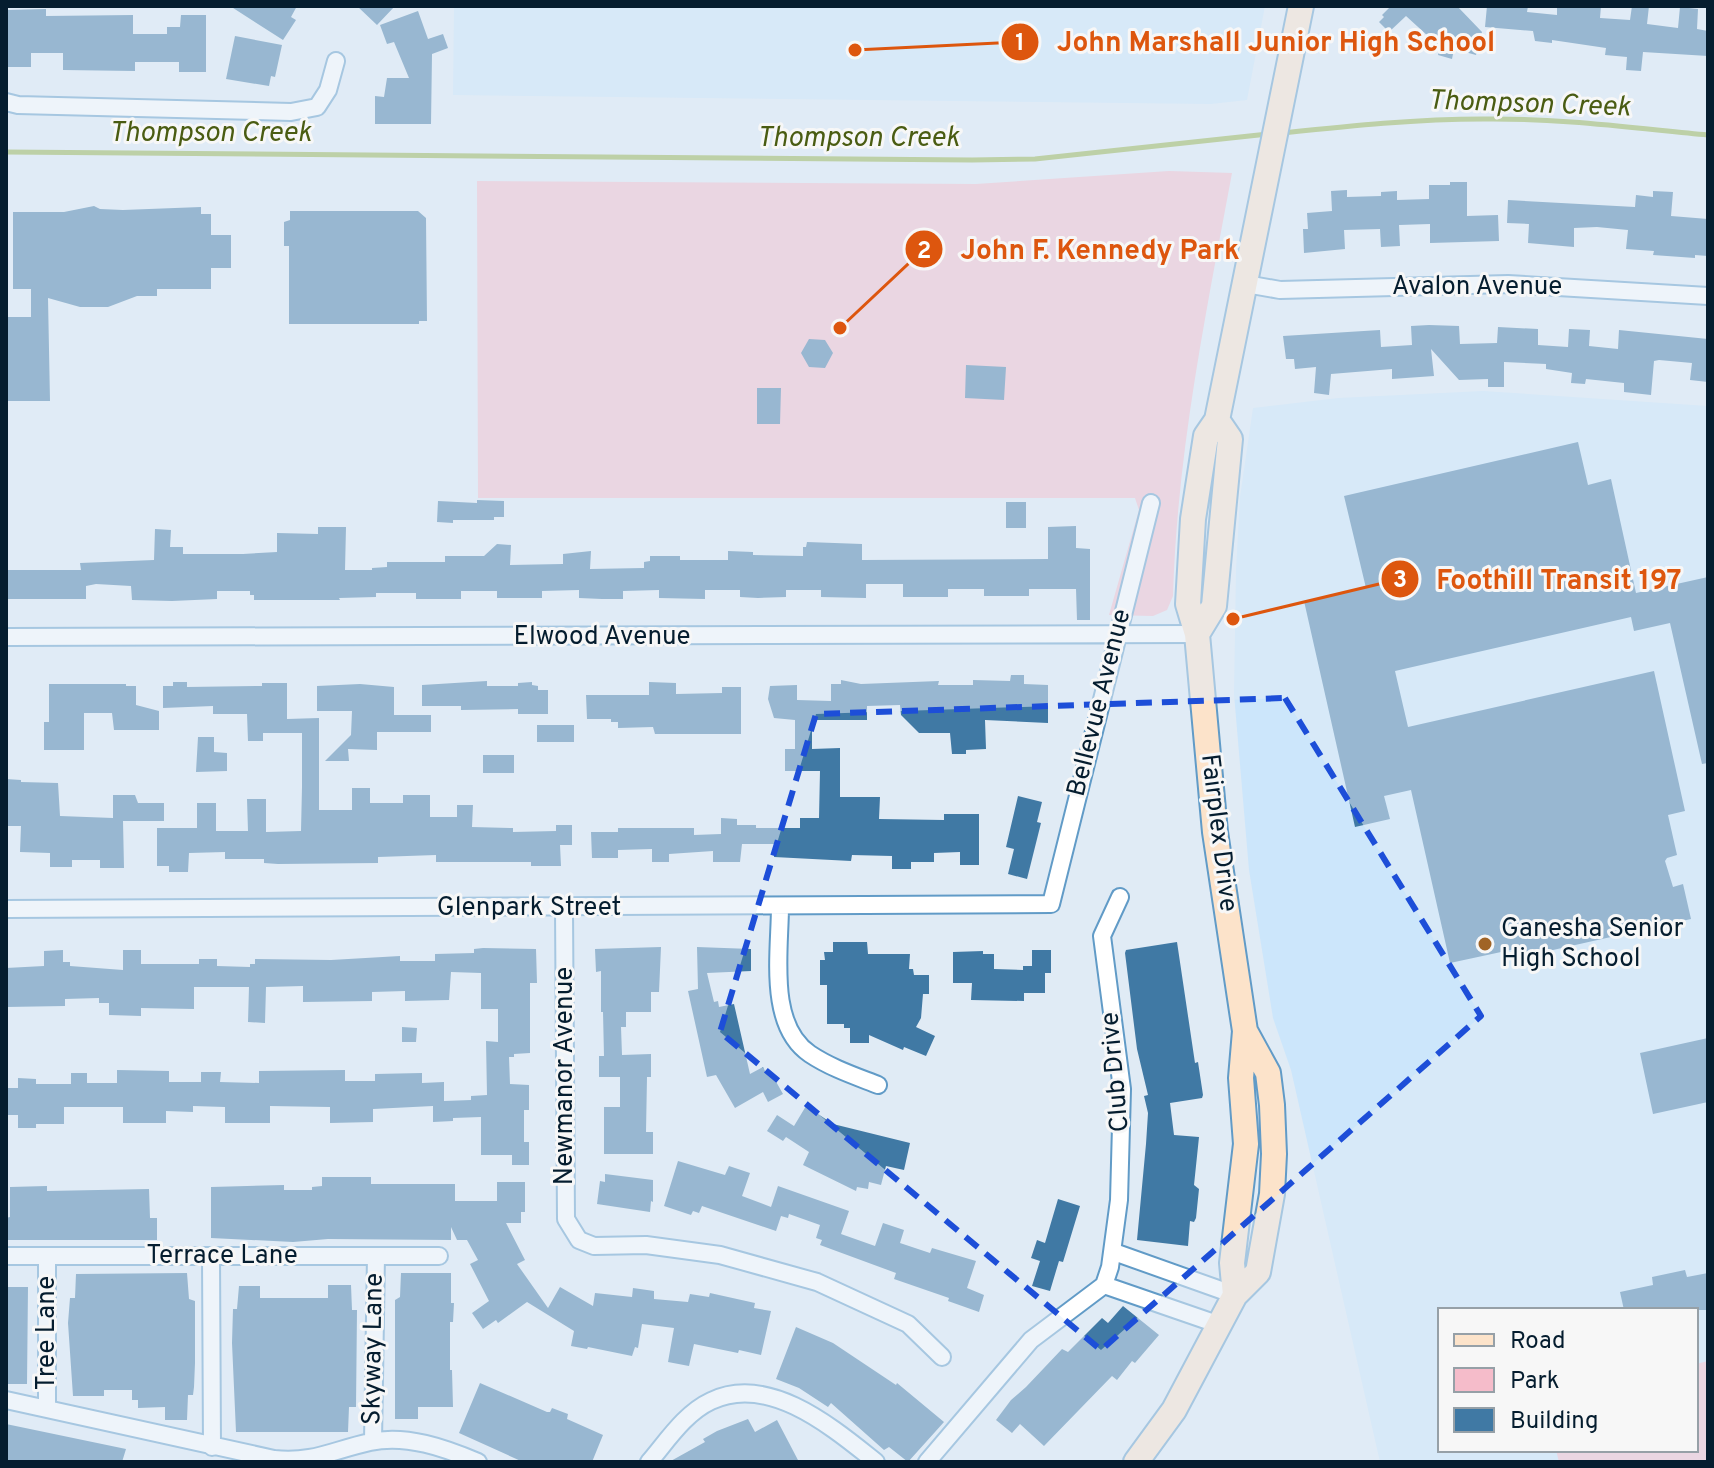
<svg xmlns="http://www.w3.org/2000/svg" width="1714" height="1468" font-family="Overpass,sans-serif">
<rect width="100%" height="100%" fill="#e0ebf5"/>
<path fill="#cce6fb" fill-rule="evenodd" d="M454,6H1265L1247,100L1211,104L453,95Z
M1483,391L1708,406V1462H1380L1291,1070L1273,1018L1249,870L1234,694L1236,570L1240,497L1253,408L1338,398ZM1440,1310H1696V1450H1440Z"/>
<path fill="#f5bcca" d="M1169,171L1232,173C1206,313 1177,452 1173,596L1167,610L1153,616L1109,615L1139,510L1135,498H478L477,181L976,184Z
M1708,1361V1462H1559L1556,1450H1696V1364Z"/>
<g fill="none" stroke-linecap="round" stroke-linejoin="round">
<path stroke="#92af47" stroke-width="5" d="M1282,133C1349,126 1415,119 1483,119C1558,118 1633,128 1708,135
M6,152L972,160L1035,159L1268,134"/>
</g>
<path fill="#4079a4" d="M230,6H297L291,17L296,20L283,40Z
M357,6H395L377,25Z
M1391,6H1457L1482,32L1476,55L1454,49L1452,59L1438,55L1440,47L1406,16L1389,32L1379,22L1384,17L1382,15Z
M1487,6H1528L1527,12L1557,15V6H1601L1600,18L1630,20L1632,6H1649L1647,24L1678,28L1680,7L1698,9L1697,29L1708,31V56L1643,52L1641,71L1626,70L1627,57L1605,55L1606,48L1552,40V43L1535,41L1533,31L1485,27Z
M46,9V16L133,15V34H167V27H180L181,15H206V72H179V62H135V71L63,70V53H31V67H6L7,10Z
M418,11L428,39L443,34L448,48L432,54L431,124H375V96L384,97L387,78H409L394,42L387,44L380,25Z
M235,36L282,45L275,77L271,76L269,86L226,79Z
M1450,182H1467V216L1498,215L1499,241L1430,243V224L1399,225L1400,246L1381,247L1380,229L1344,230L1345,249L1304,253L1303,229H1308L1307,213L1332,211L1331,191L1347,190V197L1381,196V192L1397,191V200L1429,199V185H1450Z
M1653,191L1673,192L1671,216L1708,219V256L1695,255V258L1653,255L1654,251L1626,249L1628,230L1597,227L1574,228V247L1528,243L1529,224L1507,223L1508,200L1635,207L1636,195L1653,197Z
M94,206L100,209L123,210L201,207V214H211V235H231V268H211V289H157V296H137L108,307H80L48,298L50,401H6V317H31V289H13V212H64Z
M290,211H418L426,218L427,321H419V324H289V246H284V222L290,220Z
M1429,325L1459,326L1460,344L1497,343L1498,327L1538,329V345L1568,347L1569,329L1590,330L1589,346L1618,349L1619,330L1708,339V382L1690,380L1692,363L1659,360L1654,361L1651,395L1624,392V383L1586,379L1585,384L1571,383L1572,373L1546,369V364L1504,362V387H1488V379L1459,380L1431,349L1434,376L1392,379V369L1331,374L1329,395L1314,393L1316,367L1295,369L1294,359H1286L1283,336L1380,330L1381,347L1412,345L1411,326Z
M809,339L825,340L833,353L825,368L809,367L801,353Z
M966,365L1006,367L1004,400L965,398Z
M757,388H781L780,424H757Z
M1578,442L1588,485L1611,479L1636,593L1708,577V763L1702,764L1670,623L1634,631L1631,617L1395,671L1408,727L1654,671L1685,811L1668,815L1677,855L1667,858L1665,861L1673,887L1683,884L1691,919L1517,958L1515,949L1450,963L1411,790L1384,796L1390,819L1355,827L1304,601L1366,588L1344,496Z
M477,500L504,501V517H494V520H453V523L437,522L438,501L477,503Z
M1006,502H1026V528H1006Z
M1076,526V548L1090,549V620H1077L1076,589H1029V596H984V589H948V597H903V584H866V598L821,597V590H786V597L758,598L740,597V590H705V599L659,598V590L623,591V599H602L579,598V590L542,591V598H497V591H461V599H416V593H376V597L339,598L340,600H254V595H250V591H217V599L172,601L132,600L131,586L96,584L86,586V599H6V570H81L80,563L154,560L155,529L171,530L170,547H183V554H243L277,552V533L318,534V527H346L345,570H372V568L387,567V562H445V556H484L497,544L511,545L510,565L563,564V554L591,551L590,569L644,568V562L650,561V556H680V560H728V551L753,552V555L803,556V547H806L807,542L862,544V560L1048,559V527Z
M1011,675H1024V684L1048,685V723L985,720L986,749L966,750V754H952L950,733H919L901,715L900,705L867,706V720H812V749L840,748V797H880L879,819L944,820V814H979V865H960V852L934,853V862H911V869H892V856L852,855L851,861L774,857V844H742L740,862H713V851L669,854V862H652V849L618,850V858H592L591,832H618V828H694V835L721,834V818L737,819V825H756V828H800V818H819L820,771H785V749H795V720L774,718L768,699L770,686L797,685V700L831,701V684H841V680L861,684L939,681L938,685H973V680L1010,681Z
M487,681V686H518V683L532,682V685L538,686V690H548V714H518V709L461,710V706H422V685Z
M173,682H187V687L262,686V683H287V719L319,718V810H352V788H370V803H403V795H430V817H457V805H473L472,827L513,828V832L556,831V825H572V845H560L561,866H531V862H436V855L378,857V863L278,864L264,863V859H225V852L189,853L188,872H169V866H157V828H197V803H216V831H248L247,799H266V832L301,831L302,787V733H263V741H248L247,714H213V706L163,708V686H173Z
M649,682L676,683V694L722,693V687H741V734H655L653,727L618,728V722H611V719H587L586,695H649Z
M49,684H126V686H136V705L159,711V730H114L112,713H84V750H44V722H49Z
M360,684L394,687V715H431V732H377V750L348,749L349,761H325L351,735L352,711H317V686Z
M537,725H574V742H537Z
M198,737H214V752L227,753V771L196,772Z
M483,755H514V773H483Z
M6,779L21,780V782L58,783L60,816L113,818V795H135L138,803H164V821H123L124,868H100V860H72V867H50V853L20,852L21,826H6Z
M1018,796L1042,802L1037,822L1041,823L1027,879L1008,874L1014,849L1006,847Z
M833,942H867L868,954H910L909,969H913L914,975H929V994H923L921,1018L916,1027L935,1036L926,1056L904,1047L903,1050L869,1035V1043H850V1028H844V1024H827V985H820V960H825L824,952H833Z
M1177,942L1195,1063L1198,1062L1203,1095L1202,1098L1170,1103L1174,1135L1199,1137L1194,1185L1199,1189L1196,1218L1194,1222L1190,1221L1188,1246L1137,1240L1146,1144L1148,1113L1144,1096L1148,1095L1137,1049L1125,953L1126,950Z
M661,947L659,992H651V1012H626V1027H621L622,1055L651,1054V1077H647L646,1132H653V1154H604V1107H620V1077H599V1056H604L603,1012H601V971L596,972L595,949Z
M697,947L751,949V971L707,973L714,1002L718,1001L719,1007L734,1004L750,1074L763,1067L766,1073L770,1071L783,1094L768,1102L763,1092L735,1108L716,1075L707,1077L688,991L698,989Z
M483,948L536,949L537,983H530V1053L514,1054V1057H509L510,1084L529,1085V1110H524V1142H529V1165H512V1155H481V1117L453,1118V1121L433,1122V1106L373,1109V1122L330,1123V1107L270,1106V1123H225V1107L193,1106V1112L166,1111V1123H123V1107H64V1124H36V1128H18V1115H6V1088H18V1078L36,1079V1084H71V1073H87V1083H117V1070L169,1071V1082H201V1072H221L220,1082L259,1083V1071L345,1070V1081H375V1074L422,1073V1083L444,1082V1101L471,1100V1096L487,1095L486,1041L498,1042V1009H481V973L451,972L449,1000L405,1001V991L372,992V1001L303,1002V986L266,987L265,1023L248,1022L249,987H194V1009L141,1008V1016L109,1015V1003H99V998L65,999V1006L6,1007V968L44,966V951L63,950V962H70V966L123,970V950H141V964H199V959H217V966L250,967V964H255V959L331,960L400,956V961H435V954L474,953V949Z
M1032,950H1051V973H1045V993H1024V1001L971,1000L972,983H953V952L983,951V954H994V969L1023,970V966H1032Z
M402,1027L417,1028L416,1042H402Z
M1708,1038V1102L1653,1114L1640,1053Z
M806,1106L833,1124L910,1143L904,1170L886,1166L881,1185L869,1182L868,1189L857,1187L856,1191L803,1165L809,1152L786,1137L789,1133L783,1141L767,1131L777,1115L794,1126Z
M678,1161L725,1175L729,1166L750,1173L742,1196L771,1207L778,1186L849,1211L841,1234L875,1246L883,1223L904,1230L900,1243L930,1253L932,1248L976,1261L967,1288L984,1295L979,1312L948,1301L949,1298L894,1279L896,1273L820,1245L822,1240L816,1238L820,1225L789,1214L788,1218L781,1216L776,1231L702,1206L699,1213L693,1211L691,1215L664,1206Z
M605,1174L653,1180V1202L651,1201L650,1212L597,1204L600,1181L605,1182Z
M322,1177H371V1184H455V1201H497V1182H525V1212H521V1223H506L525,1260L517,1264L548,1308L560,1287L593,1306L595,1293L632,1297L633,1288L654,1291V1299L688,1302L690,1294L709,1297L710,1293L755,1303L754,1308L771,1311L761,1355L739,1350L738,1353L694,1344L689,1366L668,1362L674,1328L642,1324L638,1348L635,1347L632,1356L588,1347L587,1349L571,1346L574,1331L527,1302L498,1323L496,1320L483,1329L472,1313L489,1301L470,1264L478,1260L467,1240H457L451,1227V1240L328,1239L293,1242L211,1238V1187L284,1185V1190H312V1187L322,1186Z
M47,1186V1191L149,1189L150,1218H157V1240H6V1218L10,1217V1187Z
M1058,1199L1080,1206L1063,1262L1059,1261L1050,1291L1032,1286L1040,1261L1031,1258L1037,1240L1045,1243Z
M1685,1270L1687,1277L1708,1273V1310H1624L1620,1292L1653,1285L1652,1277Z
M187,1273L189,1299L195,1301V1363L194,1387L193,1395H188L187,1420H165V1407L138,1408V1400H132V1390H104V1396H73L68,1323L70,1298H75L76,1274Z
M401,1273H451V1303H454L453,1322H450V1370H452L453,1407H418V1419H395V1300L400,1297Z
M328,1285H351L352,1310H357L356,1407H349L348,1432H236L232,1343L233,1309H237L239,1286H260V1298H328Z
M6,1287H28L27,1384H6Z
M1123,1306L1159,1335L1135,1363L1132,1361L1117,1380L1112,1376L1044,1446L1020,1424L1012,1433L996,1420L1011,1400L1026,1387L1062,1349L1068,1352L1102,1318L1108,1323Z
M796,1327L833,1343L896,1385L897,1383L944,1422L908,1462L889,1447L884,1450L831,1403L828,1407L799,1388L776,1379Z
M480,1383L547,1412H550L552,1408L568,1414L567,1419L603,1435L592,1462H523L459,1433Z
M748,1419L755,1432L777,1420L799,1462H669L705,1442L703,1439L717,1431Z
M6,1424L126,1449L122,1462H6Z"/>
<g fill="none" stroke-linecap="round" stroke-linejoin="round">
<defs>
<path id="minor" d="M6,102L18,105L291,112L317,107L328,90L336,61
M1246,284L1280,290L1508,284L1708,296
M6,637L1197,634
M780,906C780,951 767,1025 810,1054C831,1068 855,1076 878,1085
M564,908L566,1219L579,1240L594,1246L646,1245L720,1255L817,1282L908,1324L942,1357
M6,909L1051,904L1151,503
M1114,1252L1235,1295
M6,1256H439
M211,1256L212,1447
M1104,1285L1220,1325
M6,1400L274,1459C314,1463 333,1450 370,1442C406,1434 445,1448 478,1462
M47,1409V1256
M373,1441L376,1256
M649,1462C667,1441 685,1413 711,1401C769,1373 833,1428 876,1462
M927,1462L1031,1340L1104,1285L1110,1267L1119,1200L1122,1089L1102,936L1120,897"/>
<path id="secondary" d="M1197,634L1214,606L1230,439L1217,420
M1235,1295L1232,1263L1246,1144L1241,1078L1245,1031L1215,832L1197,634L1188,604L1193,519L1206,436L1217,420L1301,6
M1136,1462L1174,1410L1235,1295L1258,1272L1272,1194L1274,1154L1272,1105L1268,1073L1245,1031"/>
</defs>
<use href="#minor" stroke="#619bc7" stroke-width="20"/>
<use href="#secondary" stroke="#619bc7" stroke-width="28"/>
<use href="#minor" stroke="#fff" stroke-width="16"/>
<use href="#secondary" stroke="#fce3ca" stroke-width="24"/>
</g>
<path d="M0 0H1714V1468H0ZM1285,698L1481,1016L1101,1350L720,1032L816,714Z" fill="#e0ebf5" fill-opacity=".55" fill-rule="evenodd"/>
<path fill="none" stroke="#1d4ed8" stroke-width="6" stroke-dasharray="16 10" stroke-linejoin="round" d="M1285,698L1481,1016L1101,1350L720,1032L816,714Z"/>
<circle fill="#a06426" stroke="#f7f7f7" stroke-width="3" cx="1485" cy="944" r="8"/>
<g text-anchor="middle" dominant-baseline="central" stroke-width="6" stroke-linejoin="round" paint-order="stroke">
<g font-size="26" fill="#051d2f" stroke="#f7f7f7">
<text x="1477" y="287">Avalon Avenue</text>
<text x="602" y="637">Elwood Avenue</text>
<text transform="translate(1100 703) rotate(-76)">Bellevue Avenue</text>
<text transform="translate(1218 833) rotate(83)">Fairplex Drive</text>
<text x="529" y="908">Glenpark Street</text>
<text transform="translate(1116 1072) rotate(-95)">Club Drive</text>
<text transform="translate(565 1076) rotate(-90)">Newmanor Avenue</text>
<text x="222" y="1256">Terrace Lane</text>
<text transform="translate(47 1333) rotate(-90)">Tree Lane</text>
<text transform="translate(374 1349) rotate(-89)">Skyway Lane</text>
</g>
<g font-size="26" fill="#051d2f" stroke="#f7f7f7" text-anchor="start">
<text x="1501" y="929">Ganesha Senior<tspan x="1501" dy="30">High School</tspan></text>
</g>
<g font-size="28" font-style="italic" fill="#4a5c12" stroke="#f7f7f7">
<text transform="translate(1529 105) rotate(2)">Thompson Creek</text>
<text x="210" y="134">Thompson Creek</text>
<text x="858" y="139">Thompson Creek</text>
</g>
</g>
<path fill="none" stroke="#dd560e" stroke-width="3" d="M855 50L1020 42M840 328L924 249M1233 619L1400 579"/>
<g fill="#dd560e" stroke="#f7f7f7" stroke-width="3">
<circle cx="855" cy="50" r="8"/>
<circle cx="840" cy="328" r="8"/>
<circle cx="1233" cy="619" r="8"/>
<circle cx="1020" cy="42" r="20"/>
<circle cx="924" cy="249" r="20"/>
<circle cx="1400" cy="579" r="20"/>
</g>
<g font-size="24" text-anchor="middle" font-weight="bold" fill="#fff">
<text x="1020" y="50">1</text>
<text x="924" y="258">2</text>
<text x="1400" y="587">3</text>
</g>
<g font-size="28" text-anchor="middle" font-weight="bold" fill="#dd560e" stroke="#f7f7f7" stroke-width="6" stroke-linejoin="round" paint-order="stroke">
<text x="1276" y="51">John Marshall Junior High School</text>
<text x="1100" y="259">John F. Kennedy Park</text>
<text x="1559" y="589">Foothill Transit 197</text>
</g>
<rect width="1714" height="1468" fill="none" stroke="#051d2f" stroke-width="16"/>
<rect x="1438" y="1308" width="260" height="144" fill="#f7f7f7" stroke="#96a0a7" stroke-width="2"/>
<rect x="1454" y="1334" width="40" height="12" fill="#fce3ca" stroke="#96a0a7" stroke-width="2"/>
<text x="1510" y="1348" font-size="24" fill="#051d2f">Road</text>
<rect x="1454" y="1368" width="40" height="24" fill="#f5bcca" stroke="#96a0a7" stroke-width="2"/>
<text x="1510" y="1388" font-size="24" fill="#051d2f">Park</text>
<rect x="1454" y="1408" width="40" height="24" fill="#4079a4" stroke="#96a0a7" stroke-width="2"/>
<text x="1510" y="1428" font-size="24" fill="#051d2f">Building</text>
</svg>
